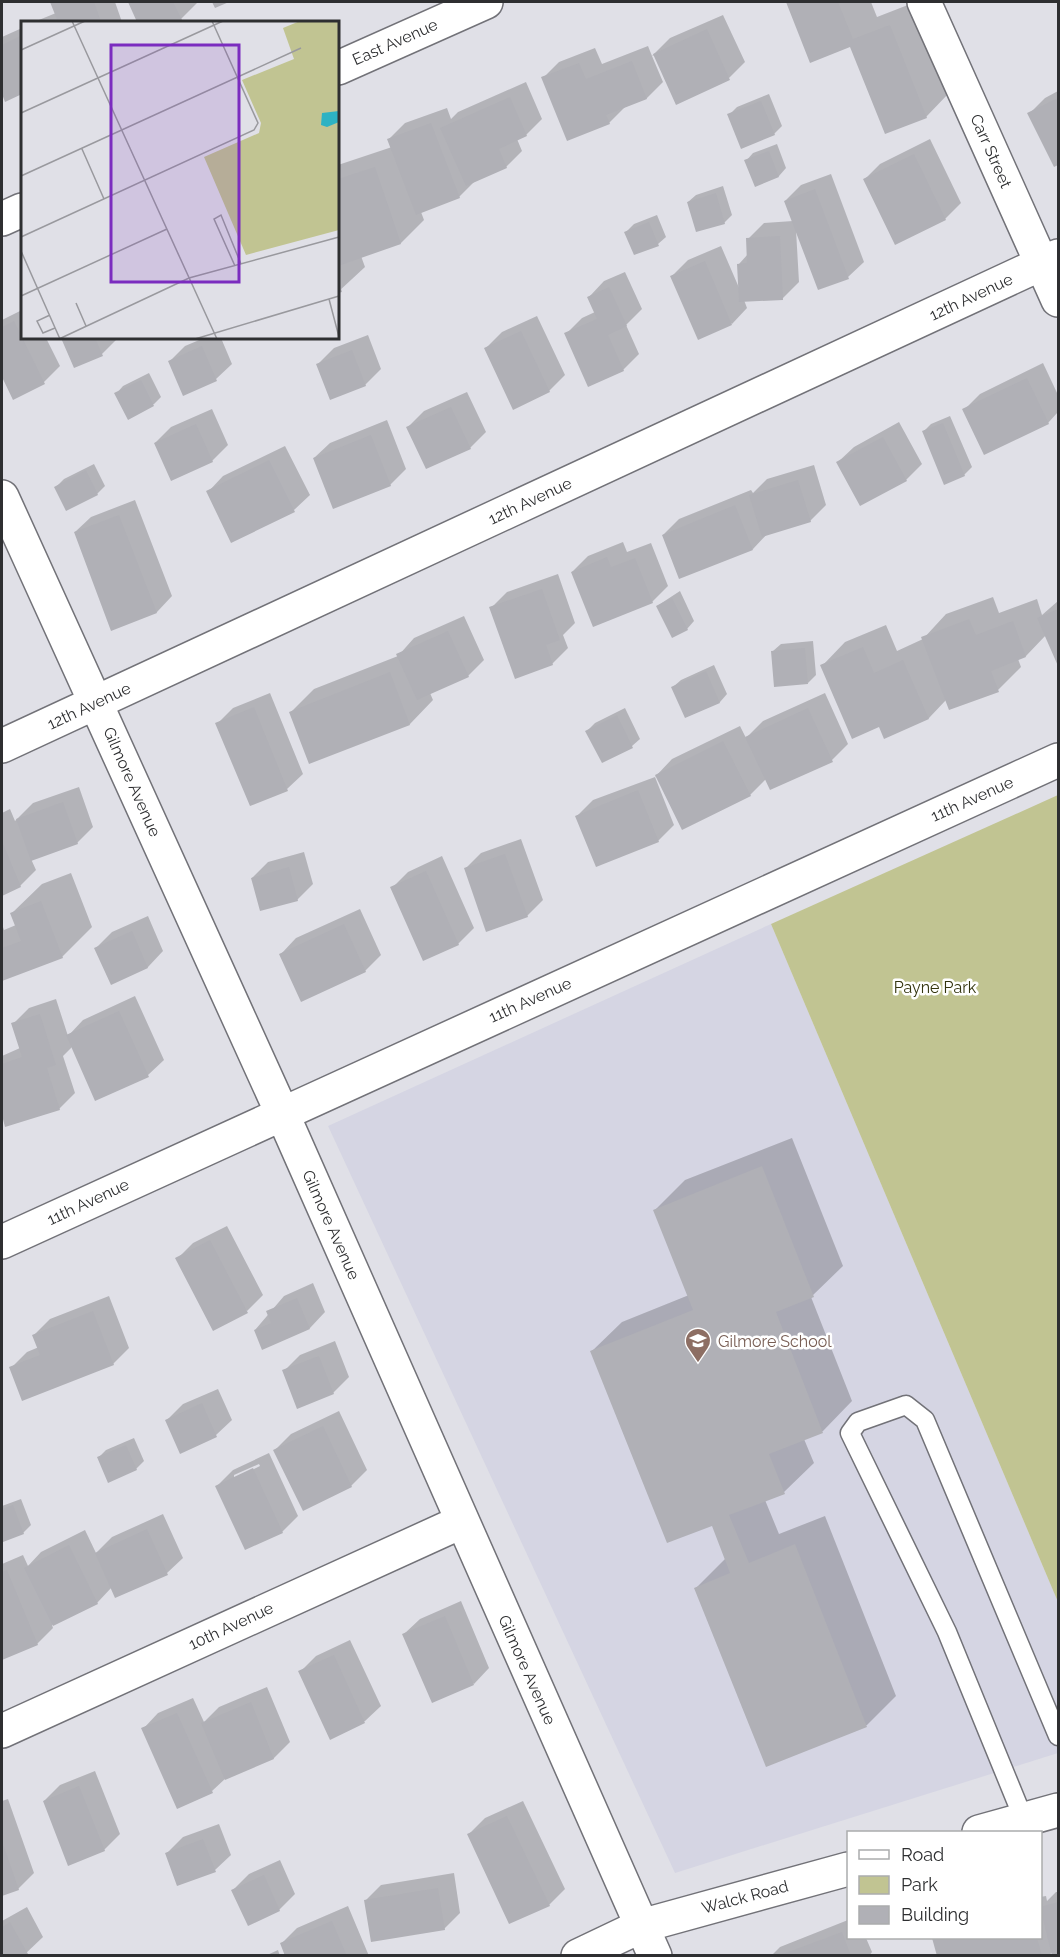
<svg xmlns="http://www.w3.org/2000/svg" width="1060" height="1957" font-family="Raleway,sans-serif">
<rect width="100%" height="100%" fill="#e0e0e7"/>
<path fill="#d5d5e3" d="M771,924L1058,1602V1753L675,1873L328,1126Z"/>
<path fill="#c1c492" d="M1058,795V1602L771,924Z"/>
<path fill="#0003" fill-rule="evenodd" d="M52,2H115L122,22H34L56,13Z
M129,2H197V3L181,19L174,22H139Z
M787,2H871L877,17L913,3L949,93L926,117L851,45L811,61Z
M723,15L745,62L729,78L655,55L652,56L663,82L647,98L625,107L609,123L543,78L559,62L595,48L602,64L648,46L652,56L670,38Z
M22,28V92L6,100L2,91V37Z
M526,82L542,119L526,135L517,139L522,151L506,167L476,180L459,197L421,212L424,220L401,243L361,256L365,267L338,292V165L392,147L389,139L405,123L447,108L451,119L458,112Z
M1058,91V163L1055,165L1029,114L1045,98Z
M769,94L782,126L774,134L729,115L737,107Z
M930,139L961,203L945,219L865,179L880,164Z
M777,144L786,168L779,176L755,185L746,161L753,153Z
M831,174L864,262L848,277L796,230L799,282L783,298L744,300L747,308L732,324L672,276L688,260L721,246L740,290L739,264L748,254V239L764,223L793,221L785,201L801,185Z
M723,186L732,215L724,223L688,202L696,195Z
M657,215L666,237L658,244L626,232L634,224Z
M625,272L642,309L626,325L639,354L623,370L566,334L582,318L595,312L589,297L604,281Z
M22,310V338H46L60,366L44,382L13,398L2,374V320Z
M537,316L565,375L549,391L486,348L502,332Z
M368,335L381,369L365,385L318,364L334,348Z
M62,338H118L102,354L75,366Z
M204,338H221L232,364L216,379L184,394L169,362L185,346Z
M1043,363L1058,395V412L1048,423L964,410L980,394Z
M149,373L161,397L154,404L128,418L116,394L123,386Z
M467,392L486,432L470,448L408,427L424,411Z
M212,409L228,445L212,461L155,443L171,427Z
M950,416L972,467L964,475L923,432L931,424Z
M387,420L406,469L390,485L314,458L330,443Z
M899,422L922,464L906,480L838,462L854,447Z
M285,446L310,495L294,510L208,492L223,476Z
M94,464L105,486L97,494L56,487L64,479Z
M814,465L826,505L810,521L768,533L753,549L663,535L679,519L751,490L753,493L767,479Z
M135,500L172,596L157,612L112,629L75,532L91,517Z
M623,542L627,552L651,543L668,586L652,602L572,572L588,556Z
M558,574L575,623L563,635L568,648L552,664L491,608L507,592Z
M680,591L694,621L687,629L657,606Z
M993,597L999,613L1037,599L1042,615L1058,601V662L1046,635L1026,656L1018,659L1021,667L998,690L946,700L929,718L885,737L880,725L822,666L845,642L886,625L897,651L923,639L946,614Z
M464,616L484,660L468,676L430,693L433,700L410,724L310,762L291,712L314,689L398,656L414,638Z
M813,641L816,675L808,683L773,651L781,644Z
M714,665L727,694L720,702L686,717L673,687L681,680Z
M270,693L303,774L287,789L217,724L233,708Z
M825,693L848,744L832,760L766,779L750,795L683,828L657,776L655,777L674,825L658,841L577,816L593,800L655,777L672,759L740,726L746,738L763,721Z
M625,708L640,739L632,746L603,761L587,731L595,723Z
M79,787L93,827L77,843L31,859L36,870L20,886L2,894V813L10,809L15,821L33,803Z
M521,839L543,900L527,916L465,869L481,853Z
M304,852L313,884L297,900L252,878L268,862Z
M442,856L474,928L458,944L392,888L408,872Z
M71,873L92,927L62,957L2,979V924L4,930L16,925L12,913L42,884Z
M360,909L381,955L365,971L302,1000L281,954L296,938Z
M148,916L163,951L148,967L112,983L96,948L112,932Z
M135,996L164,1060L148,1075L96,1099L72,1047L63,1056L75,1093L59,1109L6,1126L2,1110V1056L20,1048L13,1024L29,1008L56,999L68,1036L83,1020Z
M792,1138L843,1266L811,1297L852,1401L823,1431L804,1439L814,1463L784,1492L765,1500L779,1534L825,1516L896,1696L867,1725L767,1765L696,1588L726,1558L712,1524L592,1351L622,1322L689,1295L655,1210L685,1180Z
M227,1226L263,1295L247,1311L177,1259L193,1243Z
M313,1283L325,1312L310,1328L255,1330L284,1296Z
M109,1296L129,1348L113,1364L11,1368L27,1352L39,1347L34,1335L50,1319Z
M335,1341L349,1377L333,1393L284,1371L300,1355Z
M218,1389L232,1420L216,1435L181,1452L167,1420L183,1404Z
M339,1411L367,1470L351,1486L303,1509L275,1450L291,1434Z
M134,1438L144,1461L136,1469L99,1457L106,1450Z
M269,1453L298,1516L282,1532L217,1486L233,1470ZM259,1464L260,1466L234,1479V1475Z
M21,1499L31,1525L23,1533L4,1540L2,1506Z
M163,1514L183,1558L167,1573L112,1587L97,1603L52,1625L53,1628L37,1644L2,1659V1564L23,1555L28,1566L41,1552L85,1530L96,1553L112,1537Z
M461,1601L489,1668L474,1684L404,1634L420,1619Z
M350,1640L381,1706L365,1721L330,1738L300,1672L316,1656Z
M267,1687L290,1742L274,1758L226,1778L212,1791L143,1729L158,1713L193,1698L204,1722L219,1707Z
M95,1771L120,1834L104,1850L44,1801L60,1785Z
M8,1799L34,1873L18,1889L2,1895V1801Z
M523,1801L565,1889L549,1905L469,1834L485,1818Z
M219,1824L231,1855L215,1870L167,1853L183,1837Z
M280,1860L295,1894L279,1910L233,1890L249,1874Z
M454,1873L460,1913L444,1929L365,1901L381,1885Z
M1056,1892H1058V1956H1053L1052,1952L1049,1956H939L934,1938H1040V1897L1046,1896L1047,1901Z
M348,1906L369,1956H286L281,1944L297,1928Z
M27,1907L43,1937L23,1956H2V1921Z
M848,1920V1938H866L872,1952L869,1956H771L780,1947Z
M278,1950L280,1956H265Z"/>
<path fill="#b0b0b6" d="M50,2H94L101,22H58Z
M128,2H173L182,20L177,22H137Z
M212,2H229L215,8Z
M786,2H838L853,39L890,25L927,118L885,134L850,47L810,63Z
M707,29L730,80L676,105L653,54Z
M22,35V94L5,102L2,94V45Z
M632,61L647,99L606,115L610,124L567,141L541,77L579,63L586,79Z
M510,97L527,136L499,149L507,168L466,186L440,128Z
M1058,98V165L1054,167L1027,113Z
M761,101L775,135L741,149L727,114Z
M431,123L460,198L416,215L387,139Z
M769,151L779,177L755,187L744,160Z
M914,154L946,220L895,245L863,179Z
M375,167L401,244L338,266V179Z
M815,189L849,279L818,290L784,201Z
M716,193L725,224L696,232L687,202Z
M649,222L659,246L634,255L624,232Z
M780,236L783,300L739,302L737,264L747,263L746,238Z
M705,261L732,325L698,340L670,276Z
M338,278L342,292L338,293Z
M609,287L627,326L608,335L624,371L588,387L564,333L597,319L587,297Z
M14,321L45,384L13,400L2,377V327Z
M521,331L550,392L513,410L484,348Z
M61,338H95L103,356L74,368Z
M202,346L217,381L183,396L168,361Z
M352,350L366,386L330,400L316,364Z
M1027,378L1049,424L984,455L962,409Z
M141,380L154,406L128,420L114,393Z
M451,407L471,449L426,469L406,427Z
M943,423L965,476L944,485L922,431Z
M196,424L213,462L171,481L154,443Z
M371,435L391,486L333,509L313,458Z
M883,437L907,481L860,506L836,462Z
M269,460L295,512L231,543L206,491Z
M86,470L98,495L66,511L54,487Z
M798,480L811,522L762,537L749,495Z
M735,505L753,550L679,579L662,535Z
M119,515L157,613L111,631L74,532Z
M607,557L611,567L635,558L653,603L593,627L571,572Z
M542,589L560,640L546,645L553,665L515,679L489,607Z
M672,598L688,630L672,638L656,606Z
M1058,609V666L1037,618Z
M969,619L976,635L1013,621L1026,657L991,671L999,692L949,710L921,637Z
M448,631L469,677L417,700L396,654Z
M863,647L874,673L903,660L929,719L884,739L879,727L852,739L820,665Z
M805,648L808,684L774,687L771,651Z
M706,671L720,703L685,718L671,687Z
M390,672L410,725L309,764L289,712Z
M254,707L288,791L250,806L215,723Z
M808,708L833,762L770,790L745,737Z
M617,715L633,748L602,763L585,731Z
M723,741L751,796L682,830L655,775Z
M638,790L659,842L596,867L575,816Z
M63,802L78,844L31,861L16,819Z
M2,841L21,887L2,896Z
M505,854L528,917L486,932L464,868Z
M289,867L298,901L260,911L251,878Z
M426,871L459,945L423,961L390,887Z
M41,901L63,958L2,981V948L21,941L10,913Z
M344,924L366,972L301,1002L279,954Z
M132,931L148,968L111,985L94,948Z
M119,1011L149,1077L95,1101L66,1035Z
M40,1014L56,1065L47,1068L60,1110L5,1127L2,1115V1064L22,1057L11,1023Z
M762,1166L814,1297L776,1312L823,1433L769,1454L785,1494L729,1515L749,1563L795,1544L867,1727L766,1767L694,1588L730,1573L712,1526L667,1543L590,1351L693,1310L653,1210Z
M210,1240L248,1313L213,1331L175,1258Z
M297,1298L310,1329L262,1350L254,1330L271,1323L266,1311Z
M93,1311L114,1365L22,1401L9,1367L40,1355L32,1335Z
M319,1356L334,1394L297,1409L282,1370Z
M202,1403L217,1437L180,1454L165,1420Z
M323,1426L352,1487L303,1511L273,1450Z
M126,1445L137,1470L108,1483L97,1457Z
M253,1468L283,1533L245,1550L215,1486Z
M13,1505L24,1534L3,1542L2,1509Z
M147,1529L168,1575L115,1598L95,1553Z
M69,1545L98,1604L53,1626L24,1568Z
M7,1570L38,1645L2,1660V1572Z
M445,1616L474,1685L432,1703L402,1634Z
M334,1655L365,1723L330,1740L298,1671Z
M251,1702L274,1759L225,1780L201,1723Z
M177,1713L213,1793L177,1809L141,1728Z
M79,1786L105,1851L68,1866L43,1801Z
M507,1816L550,1906L509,1924L467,1834Z
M203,1839L216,1872L177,1886L165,1853Z
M2,1841L19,1890L2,1896Z
M264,1875L280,1911L248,1926L231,1890Z
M438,1888L445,1930L371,1942L364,1900Z
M1058,1902V1956H1052L1040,1907Z
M332,1921L347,1956H285L280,1943Z
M10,1922L28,1954L27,1956H2V1927Z
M842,1932L851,1956H780V1955Z
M932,1938H1037L1042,1956H937Z"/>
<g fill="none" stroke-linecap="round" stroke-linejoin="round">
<defs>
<path id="lane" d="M1024,1820L947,1632L850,1433L858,1422L906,1405L925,1420L1058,1736"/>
<path id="street" d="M924,2L1058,300
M338,68L486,2
M2,219L22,210
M2,497L282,1113L655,1956
M2,746L1058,256
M2,1242L1058,760
M2,1731L461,1522
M979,1832L1058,1810
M578,1956L641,1926L848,1869"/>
</defs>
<use href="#lane" stroke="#727278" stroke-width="21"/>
<use href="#street" stroke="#727278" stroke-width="36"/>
<use href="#lane" stroke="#fff" stroke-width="18"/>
<use href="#street" stroke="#fff" stroke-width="33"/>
</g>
<defs>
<symbol id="school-pin" viewBox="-11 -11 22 30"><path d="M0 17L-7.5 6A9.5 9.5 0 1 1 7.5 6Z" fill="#8d6e63" stroke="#fff"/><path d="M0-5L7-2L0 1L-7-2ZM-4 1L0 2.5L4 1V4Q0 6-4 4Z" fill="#fff"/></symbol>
</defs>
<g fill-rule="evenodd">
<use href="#school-pin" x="683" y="1326" width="30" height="40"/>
</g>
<g text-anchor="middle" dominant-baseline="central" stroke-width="5" stroke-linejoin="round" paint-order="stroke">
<g font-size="16" fill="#2e2f31" stroke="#fff">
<text transform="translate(395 42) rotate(-24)">East Avenue</text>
<text transform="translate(991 151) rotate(66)">Carr Street</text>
<text transform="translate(971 297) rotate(-25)">12th Avenue</text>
<text transform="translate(530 501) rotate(-25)">12th Avenue</text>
<text transform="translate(89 706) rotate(-25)">12th Avenue</text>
<text transform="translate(132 782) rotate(66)">Gilmore Avenue</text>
<text transform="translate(972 799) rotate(-24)">11th Avenue</text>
<text transform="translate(530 1000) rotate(-24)">11th Avenue</text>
<text transform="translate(88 1202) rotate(-25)">11th Avenue</text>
<text transform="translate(331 1225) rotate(66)">Gilmore Avenue</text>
<text transform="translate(231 1626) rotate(-25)">10th Avenue</text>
<text transform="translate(527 1670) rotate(66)">Gilmore Avenue</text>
<text transform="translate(745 1897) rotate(-15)">Walck Road</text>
</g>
<g font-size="16" fill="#33340e" stroke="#fff">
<text x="935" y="987">Payne Park</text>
</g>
<g font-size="16" fill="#785e54" stroke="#fff" text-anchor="start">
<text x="718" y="1341">Gilmore School</text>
</g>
</g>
<g transform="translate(21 21)">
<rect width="318" height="318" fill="#e0e0e7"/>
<path d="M279,0H318V209L225,234L183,136L238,112L240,102L221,59L273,38L262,7Z" fill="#c1c492"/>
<path d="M318,90V101L306,106L300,104L301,92Z" fill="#2db2c3"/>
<path fill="none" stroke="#99999e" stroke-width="1.5" d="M51,0L196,318M0,29L64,0M0,92L202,0M61,128L83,178M0,155L280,27M0,216L233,109L237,102L191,0M0,230L39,318M214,245L193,198L200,194L220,243M0,275L146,208M308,278L318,316M55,282L65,305M29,294L16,300L22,312L34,307M38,318L168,257L318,216M174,318L318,275"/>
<path fill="#7b2cbf" fill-opacity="0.15" stroke="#7b2cbf" stroke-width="3" d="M90,24H218V261H90Z"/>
<rect width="318" height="318" fill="none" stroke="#2e2f31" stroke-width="3"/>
</g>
<rect width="1060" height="1957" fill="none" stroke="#2e2f31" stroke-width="6"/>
<rect x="847" y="1831" width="195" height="108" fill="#ffffff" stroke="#abacad" stroke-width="1.5"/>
<rect x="859" y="1850" width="30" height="9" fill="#ffffff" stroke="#abacad" stroke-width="1.5"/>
<text x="901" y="1861" font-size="18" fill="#2e2f31">Road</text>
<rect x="859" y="1876" width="30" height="18" fill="#c1c492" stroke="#abacad" stroke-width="1.5"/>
<text x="901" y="1891" font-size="18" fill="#2e2f31">Park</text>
<rect x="859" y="1906" width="30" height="18" fill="#b0b0b6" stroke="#abacad" stroke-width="1.5"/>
<text x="901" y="1921" font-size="18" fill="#2e2f31">Building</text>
</svg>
